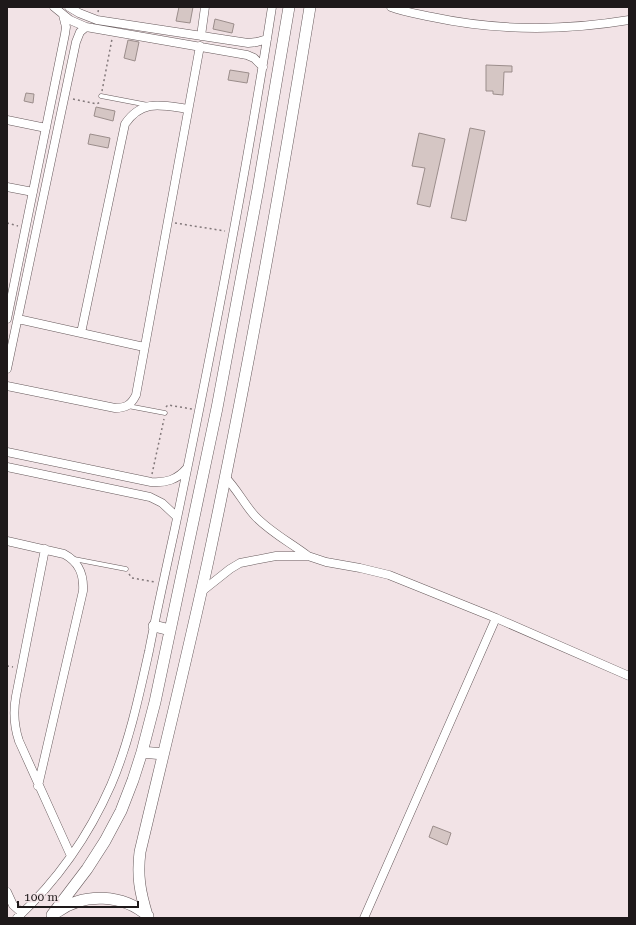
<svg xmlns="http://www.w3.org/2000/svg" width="636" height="925" font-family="'Roboto Serif',serif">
<rect width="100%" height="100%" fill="#f2e3e6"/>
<path fill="#d5c6c4" stroke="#9b8d8b" d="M179,7H193L190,23L176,21Z
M215,19L234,24L232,33L213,29Z
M128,40L139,42L135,61L124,58Z
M486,65L512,66V72H504L503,95L493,94V91H486Z
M230,70L249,73L247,83L228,80Z
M26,93L34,94L33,103L24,101Z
M96,107L115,111L113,121L94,116Z
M470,128L485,131L466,221L451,218Z
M419,133L445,139L430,207L417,204L425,168L412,166Z
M90,134L110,138L108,148L88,144Z
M433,826L451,833L447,845L429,837Z"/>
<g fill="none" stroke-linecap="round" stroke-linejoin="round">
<defs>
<path id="lane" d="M101,96L148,105
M128,406L165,413
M74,559L126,569"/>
<path id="street" d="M54,7L70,20L86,27L247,55L254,58L263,67
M69,7L79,13L97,20L248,43L257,42L267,39
M391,7C404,12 418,14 432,17C497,31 563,31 629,20
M201,36L205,7
M7,120L46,128
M7,187L33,192
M7,319L65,34L66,27L63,15
M18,319L144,347
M81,333L125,124C142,99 161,105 188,109
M7,369L76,42L80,32L86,27
M7,386L115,408C126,408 131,405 136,395L200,46
M7,452L151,482C166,483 177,480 187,468
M7,467L150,497L162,503L177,517
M225,477C237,489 244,504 255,516C270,532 291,543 308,556
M7,541L64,554C79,562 84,574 83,591L38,786
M45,549L16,696C13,712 14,726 19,741L71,856
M201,592L230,569L240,563L276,556H308L326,562L360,568L389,575L496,618L629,676
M7,892L13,905L22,913
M17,918C57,881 89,835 111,785C129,743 139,696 149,651C157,610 166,569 175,528C211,355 245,182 272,7
M364,918L496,618"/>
<path id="secondary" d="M154,626L170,630
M142,752L163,754
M57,912C84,892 123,894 148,916
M52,915L87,869L105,841L121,811L133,780L142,752L155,702L217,408L258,189L289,7
M147,915C140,892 137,876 140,852C163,755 187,658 208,561C247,377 280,192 310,7"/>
</defs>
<use href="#lane" stroke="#675a5c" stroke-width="5"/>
<use href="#street" stroke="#675a5c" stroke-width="9"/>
<use href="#secondary" stroke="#675a5c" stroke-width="12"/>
<path stroke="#82787a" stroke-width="1.5" stroke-dasharray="2 3" stroke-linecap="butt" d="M98,12L99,7
M102,91L112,39
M73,99L97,104L100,102
M7,223L18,226
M175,223L225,231
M166,407L168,405L192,409
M152,474L164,419
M129,574L132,578L155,582
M7,666L13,667"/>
<use href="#lane" stroke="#fff" stroke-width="4"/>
<use href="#street" stroke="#fff" stroke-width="8"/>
<use href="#secondary" stroke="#fff" stroke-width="11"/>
</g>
<rect width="636" height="925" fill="none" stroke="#1e191a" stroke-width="16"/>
<path d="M18 901v6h120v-6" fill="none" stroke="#1e191a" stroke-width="2"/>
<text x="24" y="901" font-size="12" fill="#1e191a" stroke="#f2e3e6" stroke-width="3" paint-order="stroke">100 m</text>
</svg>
